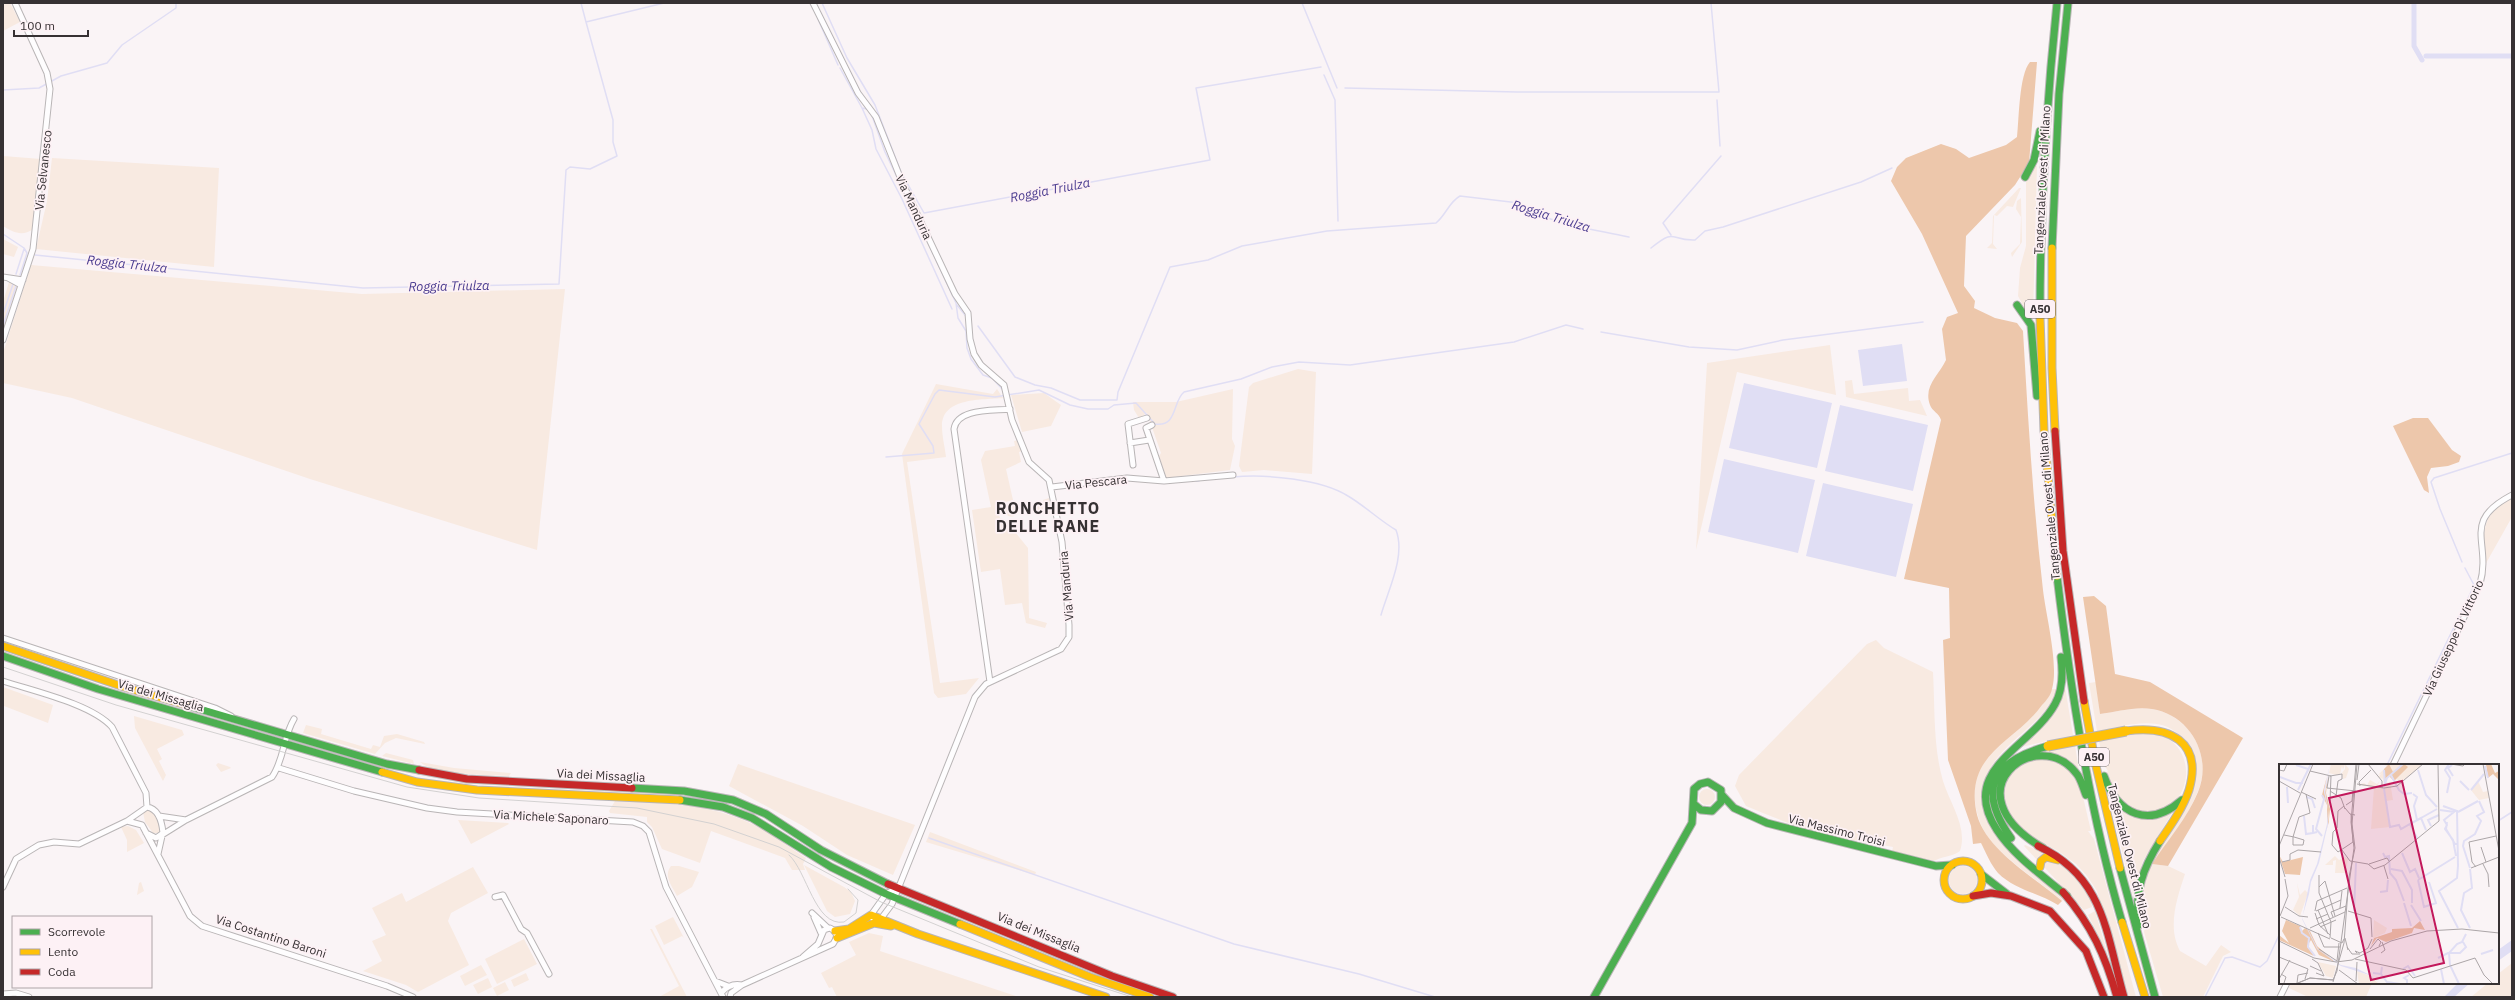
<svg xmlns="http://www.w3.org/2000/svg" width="2515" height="1000" font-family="'IBM Plex Sans',sans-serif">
<rect width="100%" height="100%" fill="#faf4f6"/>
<path fill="#f8eae1" d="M3,3H10L20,22L3,31Z
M3,156L41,159L34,225L33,229C22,237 13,232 3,226Z
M52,158L219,168L214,267L36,249L47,201Z
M2035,166H2037L2033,318H2030L2018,296L2020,268L2026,246V182Z
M2019,188H2021L2013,207L2007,206L1997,216L1994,215L1993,244L1997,249L1987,248L1992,243L1993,216Z
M2021,198L2022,242L2012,257L2011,253L2020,244L2021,217L2016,209L2017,201Z
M3,239L18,247L14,257L3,254Z
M31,265L362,294L565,289L537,550L310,479L72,398L3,383V353Z
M9,282L17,284L18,287L3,331V302Z
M1830,345L1836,395L1737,372L1696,550L1707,363Z
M1298,369L1316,372L1312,474L1264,470L1242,472L1239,466L1249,387L1253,383Z
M1852,380L1854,394L1908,388L1909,401L1920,400L1927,416L1846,397L1845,381Z
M936,384L993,394L997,389L1003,398C983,400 942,397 942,426C942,437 945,447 946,457L907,462L940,683L979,678L966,694L938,698L934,693L902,454Z
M1233,389L1232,439L1235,446L1230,470L1166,478L1159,456L1161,453L1147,413L1139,418L1134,410L1133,402H1176Z
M1044,393L1061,405L1051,426L1022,432L1011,395Z
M1019,440L1022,451L1019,452L1021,462L1006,469L1013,500L1002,503L997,508L1000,518L1006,521L1028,548L1029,618L1047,623L1045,628L1026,623L1022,603L1005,605L1000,569L981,572L972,510L991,507L981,460L985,451L1015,446L1014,441Z
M1049,498L1052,513L1048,514L1043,500Z
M2512,498V517L2485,565C2483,531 2480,515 2512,498Z
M1041,501L1044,513L1038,511L1035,502Z
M1005.5 511a5.5 5.5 0 1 1 11 0a5.5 5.5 0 1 1-11 0Z
M1876,640L1884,648L1933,672C1935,707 1933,747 1943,781C1950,804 1968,827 1960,851C1952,857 1942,856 1934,861L1892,852L1893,847C1864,841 1834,839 1806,829C1786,823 1766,814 1746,806L1735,786L1739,775L1867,644Z
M2096,682L2100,714C2116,712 2136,706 2152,709C2190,715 2213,756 2198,791C2188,817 2168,841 2153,864L2168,866L2185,874C2177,898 2167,927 2180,951L2206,966L2221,945L2231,952L2223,956L2203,997H2163L2144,932L2145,926H2142L2140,915L2142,882L2195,777C2191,767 2184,740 2178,734C2158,714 2120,727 2097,731L2089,683Z
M3,687L53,705L48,723L4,706L3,710Z
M2065,687L2073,735L2013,749L2020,744Z
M2052,689H2057C2045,724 2007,738 1990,769C1985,778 1986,797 1984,808L2039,875L2063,900L2062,901C2041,883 2016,867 1996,847C1973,824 1966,782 1988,755C2005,735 2028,717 2047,699Z
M134,716L182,730L184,735L157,749L162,759L159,761L166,775L163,781L135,728Z
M306,725L322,729L321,734L371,749L373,745L380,747L384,736L397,734L424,742L425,744L396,738L385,743L375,754L303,733Z
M2144,732C2204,734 2196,817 2144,812C2136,811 2128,807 2121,803L2105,774L2108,771L2104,765L2099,741Z
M2075,746L2079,770L2038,752Z
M386,753L413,760L414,764L382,756Z
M2042,757L2065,765L2080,784L2091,831H2088L2094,839L2136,997H2127L2097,891L2087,876L2076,864L2058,851L2041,842L2012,823L2003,797L2006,784L2011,773L2023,762Z
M420,762L454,768L511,773L509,776C490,775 433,775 420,762Z
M218,763L230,767L231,768L221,772L216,765Z
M738,764L915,825L893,875L847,855L803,826L729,786Z
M1699 797a8 8 0 1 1 16 0a8 8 0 1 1-16 0Z
M615,801C658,803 703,803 743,820C766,829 786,845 806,858L803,864L805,870H792L785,858L711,831L700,863L662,849L652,827L647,822V817L610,813L609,811Z
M2116,807L2126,813H2172L2143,861L2133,895L2112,810Z
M146,808C154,812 165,823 158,833H153L145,822L143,812Z
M458,820L508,823L509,824L471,844Z
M128,826L136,830L144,843L127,852V840L121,827Z
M930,832L1036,872L1035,875L926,842Z
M2025,845L2042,852V855L2037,860L2024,846Z
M2045,860C2066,862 2091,884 2092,907L2084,910L2044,867Z
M804,865L844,887L851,892L855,901L850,914L835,917L827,911Z
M1949 880a14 14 0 1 1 28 0a14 14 0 1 1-28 0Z
M671,866H679L699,872L692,887L677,896C672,886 663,876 671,866Z
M473,867L488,893L451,913L448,921L469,965L418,992L406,985L363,971L382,961L372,941L386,935L372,908L402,893L406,902Z
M141,882L144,891L137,895L139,883Z
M2095,911L2108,955L2088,915Z
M673,917L684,938L682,936L664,945L655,926Z
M650,929H652L687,997H659L679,986Z
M869,933L883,936L880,951L1019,997H837L832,987L829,988L821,973L856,955L849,942Z
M524,939L537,964L497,984L485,959Z
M2512,963V997H2471L2488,983H2498V974Z
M481,965L487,975L465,986L460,976Z
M526,973L529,980L514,987L511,980Z
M488,978L492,987L478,994L473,985Z
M505,982L509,990L497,996L493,988Z
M2291,983H2372L2366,997H2308L2289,988Z"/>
<path fill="#edc7ab" d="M2030,62H2037L2029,163L2015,185L1966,236L1964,286L1975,301L1974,308L1995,318L2017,323L2023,331C2028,418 2033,504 2043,590C2046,616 2059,665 2052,689C2051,695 2046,701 2042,705C2015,743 1966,752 1976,810C1982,848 2034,877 2062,901L2058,905C2039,893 2015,890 1998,873C1991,865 1986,853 1981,843L1973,844L1971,826L1948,760L1943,640L1950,638L1949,588L1904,579L1941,420C1939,413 1932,411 1930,405C1923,386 1939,375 1946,360L1942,329L1947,317L1958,313L1922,234L1891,181L1897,167L1906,158L1941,144L1956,149L1969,158L2006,145L2017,137C2019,120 2019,74 2030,62Z
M2413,418H2428L2452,450L2461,456L2459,462L2448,466L2431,468L2427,477L2429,493L2424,490L2393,426Z
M2094,596L2106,606L2115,674L2150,682L2243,738L2168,866L2152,864C2167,841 2188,817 2198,792C2213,756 2190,715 2152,709C2136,706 2116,712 2100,714L2083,597Z"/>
<path fill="#e0def4" d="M1902,344L1907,381L1863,386L1858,350Z
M1744,383L1832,403L1817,468L1729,448Z
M1840,405L1928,425L1913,491L1825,471Z
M1724,459L1815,480L1798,553L1708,532Z
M1823,483L1913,504L1896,577L1806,556Z
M2512,940V951L2498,961V950Z
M2458,983H2470L2454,997H2444Z"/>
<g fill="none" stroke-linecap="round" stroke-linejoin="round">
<path stroke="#e0def4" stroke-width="1.5" d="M581,3L586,22
M810,3L814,10
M822,3L847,58L875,105L901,172L924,213L1210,160L1196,88L1321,67
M1302,3L1337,88
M818,19L838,65
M840,68L862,108L867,109
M1324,75L1335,100L1338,221
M1345,88L1517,92H1719L1711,3
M3,90L39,88L61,76L107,63L122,45L176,8V3
M1717,100L1720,146
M862,108L872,130L876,149L902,199L952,309
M871,113L885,152L908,200
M917,219L956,303L958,318L966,331L967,348L971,359L983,375L992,378L1004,391
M3,234L24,248L27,253L20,275
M1671,235L1663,223L1721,156
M1651,248C1677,227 1669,241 1695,240L1705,231L1723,227L1861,182L1892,168
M35,255L363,288L559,284L566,170L570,167L590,169L617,156L613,142V120L586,22L664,3
M16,274L24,249
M957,305L965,315
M3,314L13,284
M3,326L16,286
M978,326L1015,377L1035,385L1051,388L1080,400H1117L1118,392L1170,267L1208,260L1242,246L1327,231L1436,223C1446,215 1449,202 1460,196L1519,203C1539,222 1601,231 1629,237
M1601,332L1689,347L1737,350L1783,340L1923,322
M886,457L934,453L933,446L919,424L935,394L939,390L995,397L1039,390L1070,405L1088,409H1108L1114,405L1136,403L1155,424C1178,427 1172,402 1184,392L1241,379L1272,367L1299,362L1350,365L1514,342L1566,325L1583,329
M1233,477C1266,474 1321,479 1348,496C1365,506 1379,520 1396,530C1406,556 1388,590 1381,615
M1196,481H1199
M2462,562L2440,509L2431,482L2434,478L2512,453
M2387,765L2472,590L2474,585L2465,568
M2498,821L2512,812
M929,838L1234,944L1359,974L1435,997
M2205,997L2225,958L2232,957L2260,967L2267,961L2280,933"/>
<path stroke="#e0def4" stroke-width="5" d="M2414,3V46L2422,60
M2426,56H2512"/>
<defs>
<path id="street" d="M813,3L858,93L876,117L902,182L955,294L968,313L970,339L974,354L981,365L1004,385L1012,420L1029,462L1049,480L1062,542L1069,625V637L1061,649L986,684L975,697L892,904L880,920
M3,277L23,280
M8,278L21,285
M3,340L33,249L50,89L47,73L15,3
M1152,425L1146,428L1164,481
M1130,443L1149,440
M1133,465L1128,424L1147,418
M1052,487L1127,478L1164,481L1233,475
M3,638L215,708L231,716
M3,681C33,691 92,704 112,727L146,793L147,807
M990,682L954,429C957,408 993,411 1010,409
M2393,765L2480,584C2492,542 2460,522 2512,495
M279,768L354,791L427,808L457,812L633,822L643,826L649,832L666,887L723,997
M159,816L186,820
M127,821L142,825L190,916L202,926L387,986L413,997
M162,835L186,820L272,777C284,760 283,737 294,719
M158,854L162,836
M3,887L16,859L39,845L54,842L79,844L127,821L147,807C159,809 162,822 163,833L156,838L146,833
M495,897L503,895L521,929L527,933L549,974
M812,913L828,928
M814,917L821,933
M872,918L871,915L886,894L897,888
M715,981L728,986
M721,993C727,986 733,983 742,985
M3,994L16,993L29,997
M730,997L731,993L742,985L833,944L837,937L835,931L830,928L824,930L818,944L803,957
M2280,997L2287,983"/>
<path id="fast" d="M2025,177L2034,160L2040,131
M2052,248L2059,94L2068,3
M2017,305L2031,325L2037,396
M2040,317C2040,212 2046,108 2057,3
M2057,576C2071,692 2089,809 2122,922
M3,656L98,689L382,772
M2061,657C2063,673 2063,690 2055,704C2031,748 1957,769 1997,830C2014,856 2043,876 2067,896
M186,705L387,764L419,770
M2104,776C2118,815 2149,829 2182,800
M632,788L684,791L733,800L766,814L821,850L888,884
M1722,795L1734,808L1767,823L1936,866L1952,865
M680,800L723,807L752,818L831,867L886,894L960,924
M2011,838C1976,789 1993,761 2048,746
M2043,848C1947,792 2037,723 2076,773C2081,778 2083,788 2086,795
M2120,868L2155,997
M1981,874L2007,894
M2139,925C2134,892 2143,868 2160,841
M1594,997L1692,823L1694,789L1700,784L1708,782L1721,790V802L1712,811L1701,810L1695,805"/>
<path id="slow" d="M2052,248V368L2055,431
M2040,317L2044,431L2057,576
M3,646L124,687L186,705
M2084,701L2096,766L2120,868
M2126,731C2169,725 2203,741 2189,790C2183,808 2171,825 2160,841
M382,772L417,782L477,790L680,800
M1944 880a19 19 0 1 1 38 0a19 19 0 1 1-38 0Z
M2040,867L2041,861L2046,857L2058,860
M2122,922L2145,997
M960,924L1090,977L1150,997
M835,931L849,929L871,915L918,934L1106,997
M837,938L874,923L891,926"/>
<path id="jam" d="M2055,431L2063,551L2084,701
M419,770L467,779L632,788
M2038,846C2105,877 2106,934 2124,997
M888,884L1112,976L1173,997
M2063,892C2092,926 2105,955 2117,997
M1973,896L1991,893L2011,896L2050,911L2086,951L2104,997"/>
</defs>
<use href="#street" stroke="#b9b5b6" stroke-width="7"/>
<use href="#fast" stroke="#b9b5b6" stroke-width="9"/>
<use href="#slow" stroke="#b9b5b6" stroke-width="9"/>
<use href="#jam" stroke="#b9b5b6" stroke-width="9"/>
<use href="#street" stroke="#fefdfe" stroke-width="5"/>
<use href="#fast" stroke="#4caf50" stroke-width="7"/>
<use href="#slow" stroke="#ffc107" stroke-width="7"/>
<use href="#jam" stroke="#c62828" stroke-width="7"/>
<path stroke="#d3d1d1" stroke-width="1" d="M3,667L116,705L407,787L479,798L637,808L714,824L779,847L881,902L1039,967L1132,997
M789,855C807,871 815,927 844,922L856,913L858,900L848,889"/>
<defs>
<path id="slow-bridge" d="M2048,746L2126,731"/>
</defs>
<use href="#slow-bridge" stroke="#b9b5b6" stroke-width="11" stroke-linecap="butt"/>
<use href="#slow-bridge" stroke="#ffc107" stroke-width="9"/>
</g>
<g text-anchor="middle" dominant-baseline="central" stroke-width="3.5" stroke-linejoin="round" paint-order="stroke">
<g fill="#fdf1f5" stroke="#726b6d" stroke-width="1">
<rect x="2025" y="300" width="30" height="18" rx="3"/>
<rect x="2079" y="748" width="30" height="18" rx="3"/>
</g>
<g font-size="11" font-weight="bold" fill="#363133">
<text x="2040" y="309">A50</text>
<text x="2094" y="757">A50</text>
</g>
<g font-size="12" fill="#363133" stroke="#fdf1f5">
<text transform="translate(43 170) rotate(-84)">Via Selvanesco</text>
<text transform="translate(2042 180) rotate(-87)">Tangenziale Ovest di Milano</text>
<text transform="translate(914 207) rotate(65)">Via Manduria</text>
<text transform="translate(1096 482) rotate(-6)">Via Pescara</text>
<text transform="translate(2049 506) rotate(-95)">Tangenziale Ovest di Milano</text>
<text transform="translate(1066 586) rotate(-95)">Via Manduria</text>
<text transform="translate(2453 638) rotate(-65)">Via Giuseppe Di Vittorio</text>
<text transform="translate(161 695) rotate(16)">Via dei Missaglia</text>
<text transform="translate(601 775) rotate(3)">Via dei Missaglia</text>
<text transform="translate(551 817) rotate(3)">Via Michele Saponaro</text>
<text transform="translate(1837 830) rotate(14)">Via Massimo Troisi</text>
<text transform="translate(2130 856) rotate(76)">Tangenziale Ovest di Milano</text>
<text transform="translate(1039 932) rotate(22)">Via dei Missaglia</text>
<text transform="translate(271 936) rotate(18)">Via Costantino Baroni</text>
</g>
<g font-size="13" font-style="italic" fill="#493b8f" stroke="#fdf1f5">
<text transform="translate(1050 190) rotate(-11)">Roggia Triulza</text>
<text transform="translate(1551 216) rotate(17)">Roggia Triulza</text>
<text transform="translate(127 264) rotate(6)">Roggia Triulza</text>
<text transform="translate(449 286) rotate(-1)">Roggia Triulza</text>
</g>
<g font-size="16" font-weight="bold" letter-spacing="1" fill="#363133" stroke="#fdf1f5">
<text x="1048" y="508">RONCHETTO<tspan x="1048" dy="18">DELLE RANE</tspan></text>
</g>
</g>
<g transform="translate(2279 764)">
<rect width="220" height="220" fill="#faf4f6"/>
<path d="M52,0H66L70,5L67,14L64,15L63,9L66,5V0L64,6L63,2L61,10L57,11L50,9ZM103,0H144L121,19L118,15L115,17L111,11L112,9L105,14V23L104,15L99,13L103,9L98,12L108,2ZM91,16L98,20L101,17L98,22L104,24L111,63L92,65L95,23L78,21L85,19L88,21ZM199,17L204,28L209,27L210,34L200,36L192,26ZM111,18L114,36L107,37L105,24L107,19ZM56,92L60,96L66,93L69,95L67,109H56L57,96L54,97V101H46ZM18,119L21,131L26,126L29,129L21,152L14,146L20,133ZM95,156L108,164L106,169L94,174ZM39,198L57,202L54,214L47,212ZM78,207L91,212L100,220H93L90,216L92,220H80Z" fill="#f8eae1"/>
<path d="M110,0L114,8L125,0L129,3L115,17L110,12L106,15L105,5ZM207,0H212L216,9L220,7V16L214,10L209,14ZM48,12L45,27L48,42L46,29L49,12L47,29L51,45L50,55V58L46,70L49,60L50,45L48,61V41L43,31ZM0,91L4,98L24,93L21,111L6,110ZM7,156L21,162L23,167L26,164L31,167L38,182L56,198L40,191L32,176L28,182L35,192L0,176V171L10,179L3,167ZM141,157L146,166L135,164L133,169L107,178L98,174L92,182L95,174L113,168V165L133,164Z" fill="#edc7ab"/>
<path d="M51,0L46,27L49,44V60L40,99L32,118L30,130L23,154L39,185L62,201L77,204L91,211L102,220L90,211L62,202L38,185L23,155L31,116L38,100L48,60L49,45L45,27Z" fill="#e0def4"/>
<path fill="none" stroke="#e0def4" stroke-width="2" d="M17,1L29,5M173,1L169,4L174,12M206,2L209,14M105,6L106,20M139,6L147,31L158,43M112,11L120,26L125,30L133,29M1,13L17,19H24M181,17L190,26M8,23L9,39M105,23L108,14L124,0M105,25L111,63L120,61L122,65L131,60L138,74M19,26L32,0M192,26L205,10M168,29L171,14L166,6L170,0M134,30L138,33L135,42L138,56M28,33L33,35L36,44M164,42L178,47L179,102L178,114L160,127L179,164M161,46L175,48L165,56L168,61L166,65L174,76L177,92M179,48L199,37M25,52L27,70L34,69M142,54L158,45M168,58L167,65L176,80H179M131,60L142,54L147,66M34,61V69L38,68M152,62L149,56L160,51M43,72L37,65L45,35L43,31M104,89L106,93L110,92L111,109L117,116L125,137M123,89L131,108L136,105L140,114M191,104L184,82L185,77L196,70L202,57L198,52L205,48L200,37M112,105L123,107L133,126V139M139,116L145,143L157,139L150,118M139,116L176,93M101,128L108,127L109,116M125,139L132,162M132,141L142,157M75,147L77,99M21,163L23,169L30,174L29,183L36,192M191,164L182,146L185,129L193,124L191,105M202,190L214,186M159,194L169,189H181L187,183L184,178M124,205L129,202L136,212M162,205L165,220M94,209L102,210L103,203M102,210L108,218L121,220M128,220V216L125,214L130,211M180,220L171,201L170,189L178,180L183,178L187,170"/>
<path fill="none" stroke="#aca6a8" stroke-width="1" d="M89,0L103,17V24M172,0L184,2L186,0M204,0L220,87M0,6L5,7L8,0M31,7L52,12L51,37M50,12L48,24L77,27M51,12L63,10V15L59,17L57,32M78,16L80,0M0,17L21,29M78,20L105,24L118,22L144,0M81,22L80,18L92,6M51,27L62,34L66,45M22,28L37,35M67,41L73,37L74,26M65,42L59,47L58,64L54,68L53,81L59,88L74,78L72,50M66,44L71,50L76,51M5,71L15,73L25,76L24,81H14V73M14,73L20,53L31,49L27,30M0,82L34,0M202,83L207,98M63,86L71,97L89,100L95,105L106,101L160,57L159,0M0,93L6,113M3,98L11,96V90L19,86L42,88M90,100L108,94L110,97M204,100L209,110L210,123M105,102L109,115M197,103L193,98L190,78L217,72M192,104L220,93M40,111V129L52,158L51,174M40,123L46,117L56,152M6,143L20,152L29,153M61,144L63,127M39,146L49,170M36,147L38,137L68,124M37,147L62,136M69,147L92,154L93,173M36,149L40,161L51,171M1,152L9,132L6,115M2,153L51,175M54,153L52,148L67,142M37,155L49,150M41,163L57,156M31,164L66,148M39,169L45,183H61M52,174L63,179L65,175M66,174L69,186M0,177L35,194L57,198L73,196L112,177L148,167L183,165L220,169M68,183L73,190H81M40,185L58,197L60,179M91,185L99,175L102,178L100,182M78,189L76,187L81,189L89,184L93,175M102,189L106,186L103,178M0,193L29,205L26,215M33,195L39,199L45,212L37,209M76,195L127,206L134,214L196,194L205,211L214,220M31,202L42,207M60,206L79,220M2,210L7,213L5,219M0,215L11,196M77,217L78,198M54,218L65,179L70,113L76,84L73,60L78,0M18,219L19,211L29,209M16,220L31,214L55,216M17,220L31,214L54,216L58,207L75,84L72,58L77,0"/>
<path fill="#c2185b" fill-opacity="0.15" stroke="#c2185b" stroke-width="2" d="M123,17L165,199L92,216L50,34Z"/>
<rect width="220" height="220" fill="none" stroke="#363133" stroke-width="2"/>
</g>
<rect width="2515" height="1000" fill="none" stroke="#363133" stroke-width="8"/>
<rect x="12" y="916" width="140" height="72" fill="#fdf1f5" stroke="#ada4a7"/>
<rect x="20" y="929" width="20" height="6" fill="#4caf50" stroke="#ada4a7"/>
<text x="48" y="936" font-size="12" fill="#363133">Scorrevole</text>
<rect x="20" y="949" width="20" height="6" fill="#ffc107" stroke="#ada4a7"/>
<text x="48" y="956" font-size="12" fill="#363133">Lento</text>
<rect x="20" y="969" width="20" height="6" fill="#c62828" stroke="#ada4a7"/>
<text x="48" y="976" font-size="12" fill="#363133">Coda</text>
<path d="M14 30v6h74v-6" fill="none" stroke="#363133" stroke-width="2"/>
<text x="20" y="30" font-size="12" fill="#363133" stroke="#fdf1f5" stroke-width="3" paint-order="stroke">100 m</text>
</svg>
